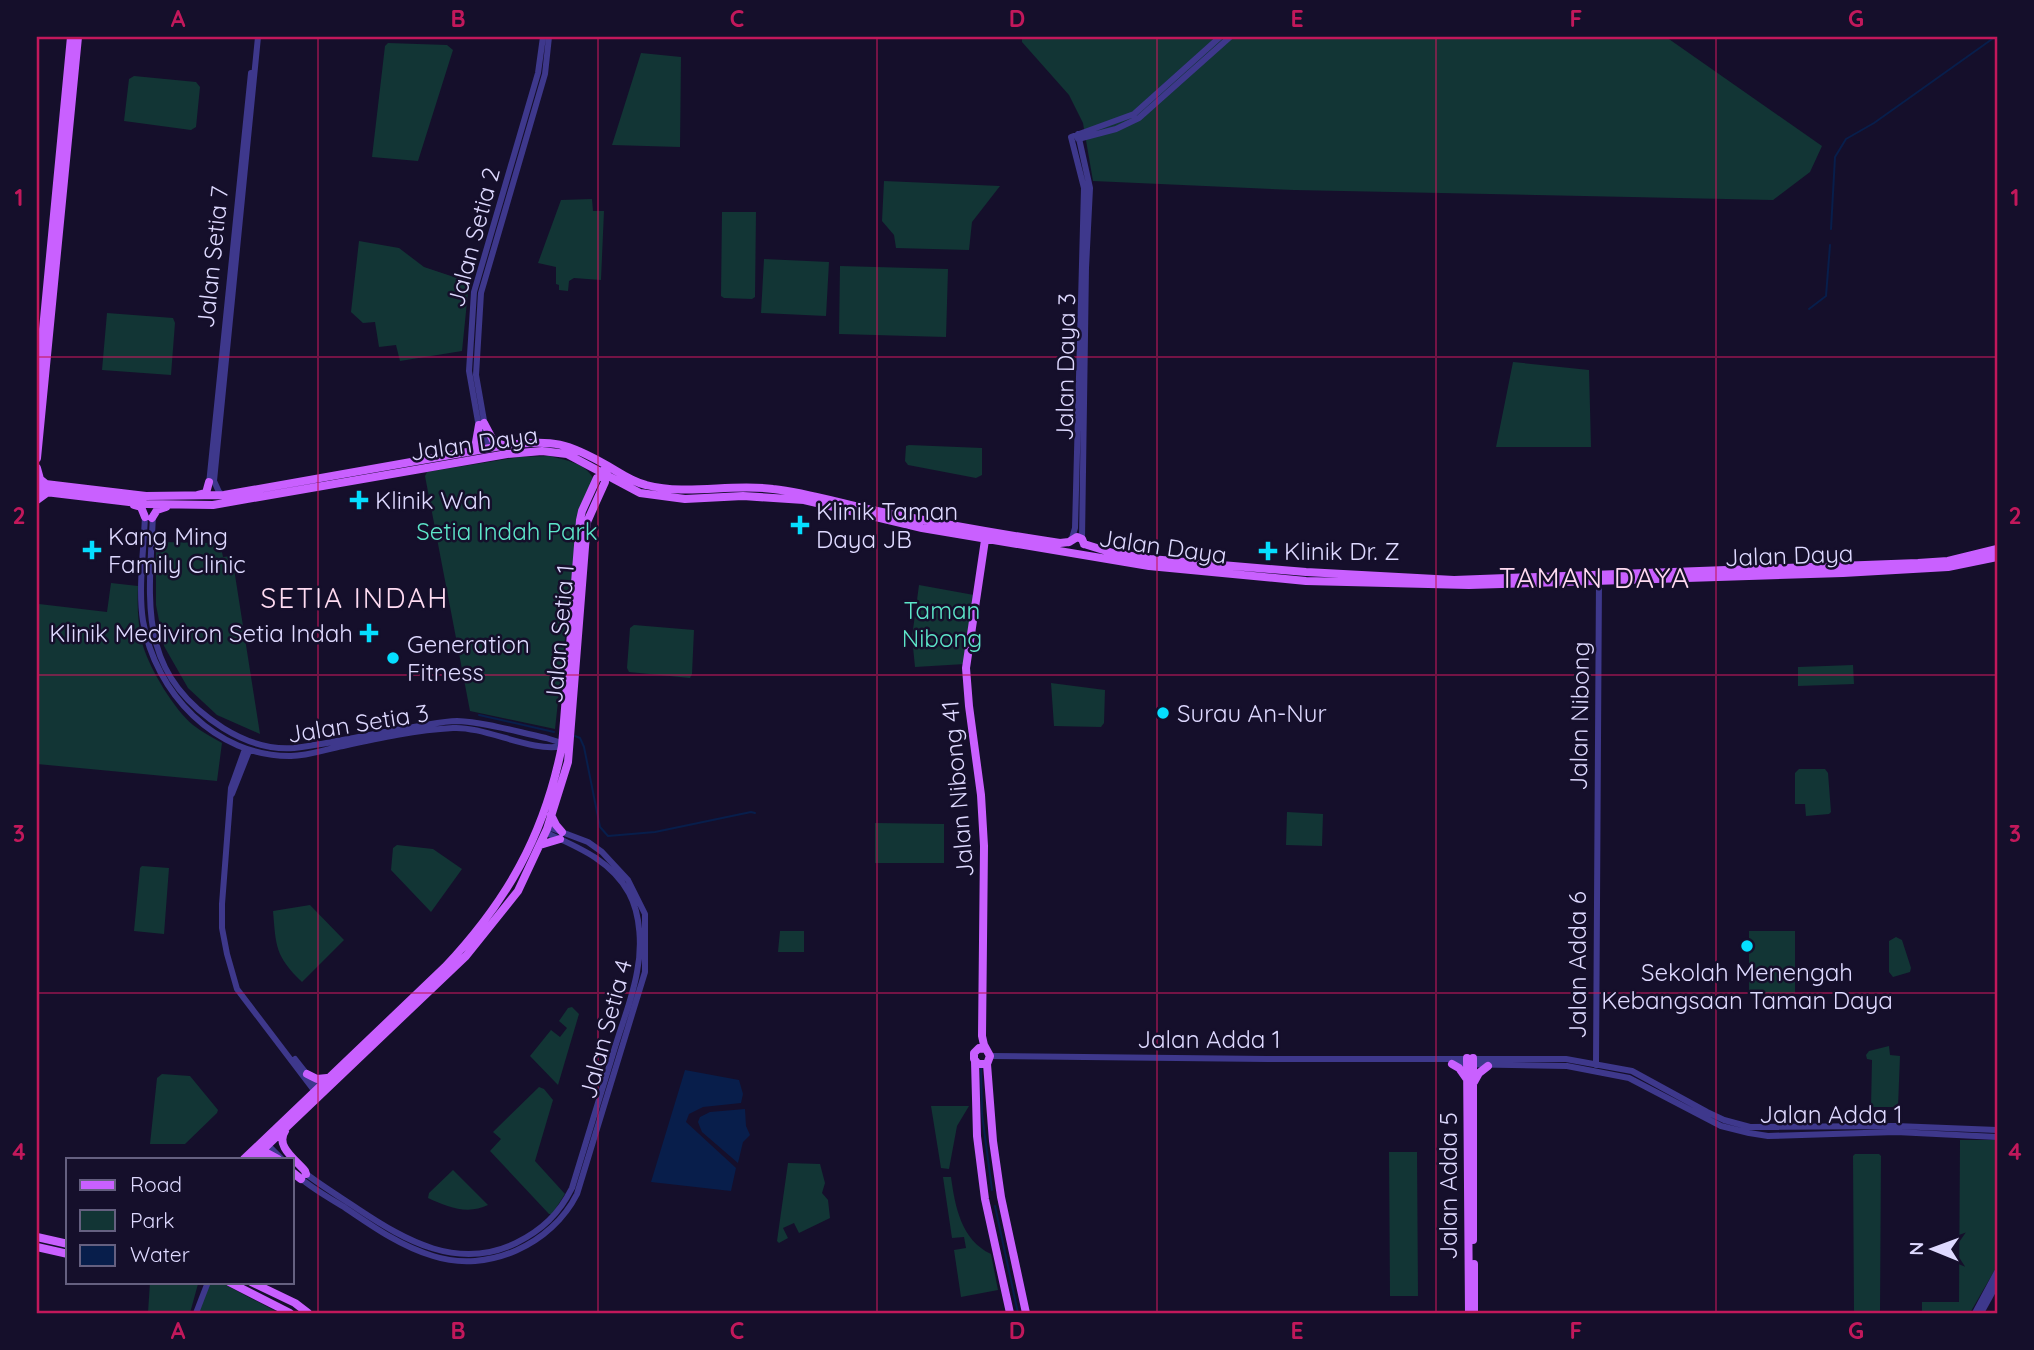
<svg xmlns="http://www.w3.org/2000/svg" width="2034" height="1350" font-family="Quicksand,sans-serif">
<rect width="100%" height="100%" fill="#150f2b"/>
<path fill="#123535" d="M1022,37H1666L1822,146L1810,172L1773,200L1294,190L1093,181L1083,123L1069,95L1022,42Z
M388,43L447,45L453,50L418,161L372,157L385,46Z
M641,53L681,57L680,147L612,145Z
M134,76L196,82L200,87L196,127L191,130L124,121L129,79Z
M884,181L1000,186L972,222L969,250L896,248L894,235L882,221Z
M592,199L593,211H604L601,280L574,278L569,281L568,291L559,290V285L556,284V267L538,263L561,200Z
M722,212H756L755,297L752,299L724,298L721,296Z
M359,241L399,248L424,267L469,282L462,351L400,361L396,345L379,347L375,322L363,323L351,312Z
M764,259L829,262L826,316L761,313Z
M840,266L948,269L946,337L839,334Z
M107,313L173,318L175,323L171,375L102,370Z
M1513,362L1589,370L1591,447H1496Z
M909,445L982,448V475L976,478L908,465L905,461L906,446Z
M549,456C565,460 585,463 593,478L579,511L555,729L470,711L425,476L427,472L520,457Z
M158,542L214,543L215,548L221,547L223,557L232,556L260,734L217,715L188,688L164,646L156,605V544Z
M111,583L138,586C137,605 138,628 143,646C151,671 174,709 193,725C202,732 212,737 222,743L217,781L37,764V632L39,604L107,612Z
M919,585L974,595L965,664L915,667L912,637Z
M634,625L694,630L692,674L690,678L629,672L627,668L630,628Z
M1853,665L1854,684L1798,686V667Z
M1051,683L1105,690L1104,723L1101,727L1054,726Z
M1799,769H1825L1828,773L1831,812L1829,814L1806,816L1805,804H1795V773Z
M1287,812L1323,814L1322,846L1286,845Z
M875,823L944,824V863H875Z
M397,845L433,849L462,869L431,912L391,870L393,848Z
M142,866L169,868L164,934L134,931L140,868Z
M310,905L344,940L302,982C275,956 276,946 273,911Z
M780,931H804V952H778Z
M1749,931H1795V993H1749Z
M1896,937L1902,940L1911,968L1910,972L1893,977L1889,972V941Z
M572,1007L579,1014L558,1085L530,1056L551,1030L560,1037L567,1028L559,1021L568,1008Z
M1889,1046L1890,1055L1900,1056L1898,1107H1871L1872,1060L1867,1059L1866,1055L1869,1051Z
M162,1074L190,1076L218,1110L217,1113L185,1144H150L157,1078Z
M539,1087L544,1089L553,1100L535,1161L565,1194L552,1214H549L490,1151L501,1139L493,1132Z
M931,1106H969L957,1126L949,1169L941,1168Z
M1960,1140H1997V1266L1970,1313H1922V1302H1959Z
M1389,1152H1417L1418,1296H1390Z
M1855,1154H1879L1881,1156L1880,1313L1854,1312L1853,1156Z
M788,1163L820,1164L825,1183L822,1193L828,1200L830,1218L799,1233L794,1223L783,1228L788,1238L779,1243L777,1241Z
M453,1170L488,1205C468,1215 447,1207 428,1198L429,1193Z
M943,1177H951C955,1206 961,1240 991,1254L998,1290L961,1297L954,1250L966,1248L964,1237L952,1238Z
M150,1282L198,1284L190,1313H148Z
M213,1282H220L279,1313H198L209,1284Z"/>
<path fill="#081e4b" d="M685,1070L739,1080L743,1094L741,1103L703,1107L689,1114L686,1122L736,1168L731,1191L651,1182Z
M745,1109L746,1126L750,1135L743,1142L738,1163L702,1132L698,1122L700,1117L710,1112Z"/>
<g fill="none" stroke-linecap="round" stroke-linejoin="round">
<path stroke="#081e4b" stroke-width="2" d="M1831,229L1835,157L1846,139L1874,123L1995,37
M1809,309L1826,296L1830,245
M479,715L554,732
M575,736L580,738L584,747L600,827L608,836L655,832L751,812L755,813
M981,1068L982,1114L992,1190
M995,1206L1018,1313"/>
<path stroke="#3e388c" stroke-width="6" d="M1078,134L1090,188L1086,268L1082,539
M1078,139L1116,129L1139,118L1230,37
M489,449L476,375L481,293L545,74L549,37
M483,450L469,371L474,292L538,73L543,37
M209,484L251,73
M223,495L219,492L214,481L258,37
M145,515C144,549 138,587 143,621C155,693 216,757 291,756C308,756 327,749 343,746C379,738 416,730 453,728C484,726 533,753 562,746
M153,515C149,603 136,673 223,728C244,741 269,750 294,748C336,743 378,732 420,726C432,724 445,721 457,721C486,722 517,732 546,738L559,742L562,746
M1072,538L1075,528L1084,188L1071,137L1134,114L1220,37
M245,749L231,788L222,904V928L227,954L237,989L316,1093
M232,794L249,751
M990,1056L1267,1059H1566L1632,1071L1707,1112L1724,1120L1750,1127L1896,1126L1997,1130
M295,1059L321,1092
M1453,1064L1567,1066L1629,1078L1721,1126L1749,1133L1768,1136L1896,1132L1997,1137
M1596,1065L1599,579
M265,1142L282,1159
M305,1173C322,1186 340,1197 358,1209C406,1241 458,1271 516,1243C542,1230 559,1214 572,1188C587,1140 601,1092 616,1044C623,1021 633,996 637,972C642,948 641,915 629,893C611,861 580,848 549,834L547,829
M299,1177C313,1189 329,1198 344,1207C372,1226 400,1246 433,1256C488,1274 552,1244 577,1194L645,972V914L628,880L602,852L588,842L551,828L547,829
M196,1313L208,1282
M1975,1313L1997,1272
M1981,1313L1997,1284"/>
<path stroke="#c960ff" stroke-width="8" d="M37,392L71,37
M484,423L494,442L503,445
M468,452L475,448L479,425
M37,458L78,37
M37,468L40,479L45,483
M37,483L146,496L224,495L507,445C553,439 568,443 608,466C620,473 632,482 646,485C688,496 731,483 773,489C809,493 842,504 877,511C938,523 999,534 1060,543L1069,542
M37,491L146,504L213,505L507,454L542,451L567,454L640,493L685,499L743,496L804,500L922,528L1149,566L1306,581L1469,585L1843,573L1948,567L1997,557
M198,495L206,493L209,482
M37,500L48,492
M134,505L141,507L145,517
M152,518L157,510L166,507
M985,540L966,668L969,706L981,795L984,846L982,1036L984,1045L990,1056L987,1064H978L974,1059V1053L979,1048L986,1049
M1069,542L1077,537L1082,539L1084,544
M1084,544L1113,553L1150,559L1306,572L1454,580L1918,563L1948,561L1997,549
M551,815L556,825L562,832
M540,845L560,839
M1467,1058L1469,1313
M1473,1058V1240
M975,1061L977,1136L985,1199L1010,1313
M987,1064L993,1141L1001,1197L1026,1313
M1452,1064L1459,1068L1466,1078
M307,1074L317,1079L327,1078
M1474,1082L1479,1073L1488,1066
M285,1131C275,1146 295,1159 305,1171L306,1174
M259,1157L267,1153L278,1159
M244,1159L445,967C507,901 544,836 562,746L580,520L582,511L597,478L607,474
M253,1159L466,956L518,891L547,829L568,762L587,522L605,482L604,470
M292,1172L301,1179
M37,1237L68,1244
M37,1247L68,1254
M1474,1264V1313
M229,1282L290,1313
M251,1282L295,1303L308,1313"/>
</g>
<path fill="none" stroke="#c2185b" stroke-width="2" stroke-opacity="0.55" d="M318,37V1313M598,37V1313M877,37V1313M1157,37V1313M1436,37V1313M1716,37V1313M37,357H1997M37,675H1997M37,993H1997"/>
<g fill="#05deff" stroke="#150f2b" stroke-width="2.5">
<path d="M355.5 489.5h7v7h7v7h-7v7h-7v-7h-7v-7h7z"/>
<path d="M796.5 514.5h7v7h7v7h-7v7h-7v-7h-7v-7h7z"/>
<path d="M88.5 539.5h7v7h7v7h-7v7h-7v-7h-7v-7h7z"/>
<path d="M1264.5 540.5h7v7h7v7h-7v7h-7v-7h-7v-7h7z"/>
<path d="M365.5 622.5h7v7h7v7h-7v7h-7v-7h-7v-7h7z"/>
<circle cx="393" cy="658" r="7"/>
<circle cx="1163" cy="713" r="7"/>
<circle cx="1747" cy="946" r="7"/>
</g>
<g text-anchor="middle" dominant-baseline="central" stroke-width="5" stroke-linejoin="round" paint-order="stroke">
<g font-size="24" fill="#ded9ff" stroke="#150f2b">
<text transform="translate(473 237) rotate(-75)">Jalan Setia 2</text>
<text transform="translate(212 257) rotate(-84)">Jalan Setia 7</text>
<text transform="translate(1065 367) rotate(-89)">Jalan Daya 3</text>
<text transform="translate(474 443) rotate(-8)">Jalan Daya</text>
<text transform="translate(1163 546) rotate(8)">Jalan Daya</text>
<text transform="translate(1789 555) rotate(-2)">Jalan Daya</text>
<text transform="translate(559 634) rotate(-85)">Jalan Setia 1</text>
<text transform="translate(1579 716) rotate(-89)">Jalan Nibong</text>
<text transform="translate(358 723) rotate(-9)">Jalan Setia 3</text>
<text transform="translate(957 789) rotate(-95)">Jalan Nibong 41</text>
<text transform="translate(1577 965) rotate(-90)">Jalan Adda 6</text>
<text transform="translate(605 1029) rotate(-75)">Jalan Setia 4</text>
<text x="1209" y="1039">Jalan Adda 1</text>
<text x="1831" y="1114">Jalan Adda 1</text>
<text transform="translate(1448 1186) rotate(-90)">Jalan Adda 5</text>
</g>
<g font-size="24" fill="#ded9ff" stroke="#150f2b" text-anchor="start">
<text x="375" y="500">Klinik Wah</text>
<text x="816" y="511">Klinik Taman<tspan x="816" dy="28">Daya JB</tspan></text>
<text x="108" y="536">Kang Ming<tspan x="108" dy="28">Family Clinic</tspan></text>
<text x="1284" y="551">Klinik Dr. Z</text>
<text x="353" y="633" text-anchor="end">Klinik Mediviron Setia Indah</text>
<text x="407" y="644">Generation<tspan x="407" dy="28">Fitness</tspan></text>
<text x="1177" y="713">Surau An-Nur</text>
<text x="1747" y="972" text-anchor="middle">Sekolah Menengah<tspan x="1747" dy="28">Kebangsaan Taman Daya</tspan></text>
</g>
<g font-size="24" fill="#5de6c9" stroke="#150f2b">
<text x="507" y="531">Setia Indah Park</text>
<text x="942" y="610">Taman<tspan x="942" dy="28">Nibong</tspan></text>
</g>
<g font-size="28" letter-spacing="2" fill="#ffdbf1" stroke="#150f2b">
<text x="1595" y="577">TAMAN DAYA</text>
<text x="355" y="597">SETIA INDAH</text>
</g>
</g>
<rect width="2034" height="1350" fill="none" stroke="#150f2b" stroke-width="77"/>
<rect x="66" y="1158" width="228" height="126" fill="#150f2b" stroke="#656080" stroke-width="2"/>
<rect x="80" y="1180" width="35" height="10" fill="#c960ff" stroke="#656080" stroke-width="2"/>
<text x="130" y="1192" font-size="21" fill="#ded9ff">Road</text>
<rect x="80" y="1210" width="35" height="21" fill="#123535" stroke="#656080" stroke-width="2"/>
<text x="130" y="1228" font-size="21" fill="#ded9ff">Park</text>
<rect x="80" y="1245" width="35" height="21" fill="#081e4b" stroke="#656080" stroke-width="2"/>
<text x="130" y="1262" font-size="21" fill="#ded9ff">Water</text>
<g transform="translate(1933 1249) rotate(271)" stroke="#150f2b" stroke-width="5" paint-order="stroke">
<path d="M0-5L12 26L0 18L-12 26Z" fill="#ded9ff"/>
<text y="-10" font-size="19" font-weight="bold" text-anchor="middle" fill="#ded9ff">N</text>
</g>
<rect x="38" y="38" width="1958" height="1274" fill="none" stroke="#c2185b" stroke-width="2.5"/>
<g font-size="23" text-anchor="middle" font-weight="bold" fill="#c2185b">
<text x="178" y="27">A</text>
<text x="458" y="27">B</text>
<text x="737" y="27">C</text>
<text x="1017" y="27">D</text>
<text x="1297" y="27">E</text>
<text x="1576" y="27">F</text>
<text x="1856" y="27">G</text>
<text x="19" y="206">1</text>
<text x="2015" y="206">1</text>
<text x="19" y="524">2</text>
<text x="2015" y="524">2</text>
<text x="19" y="842">3</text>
<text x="2015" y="842">3</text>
<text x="19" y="1160">4</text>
<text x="2015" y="1160">4</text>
<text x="178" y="1339">A</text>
<text x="458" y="1339">B</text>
<text x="737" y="1339">C</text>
<text x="1017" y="1339">D</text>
<text x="1297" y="1339">E</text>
<text x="1576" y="1339">F</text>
<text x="1856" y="1339">G</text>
</g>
</svg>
